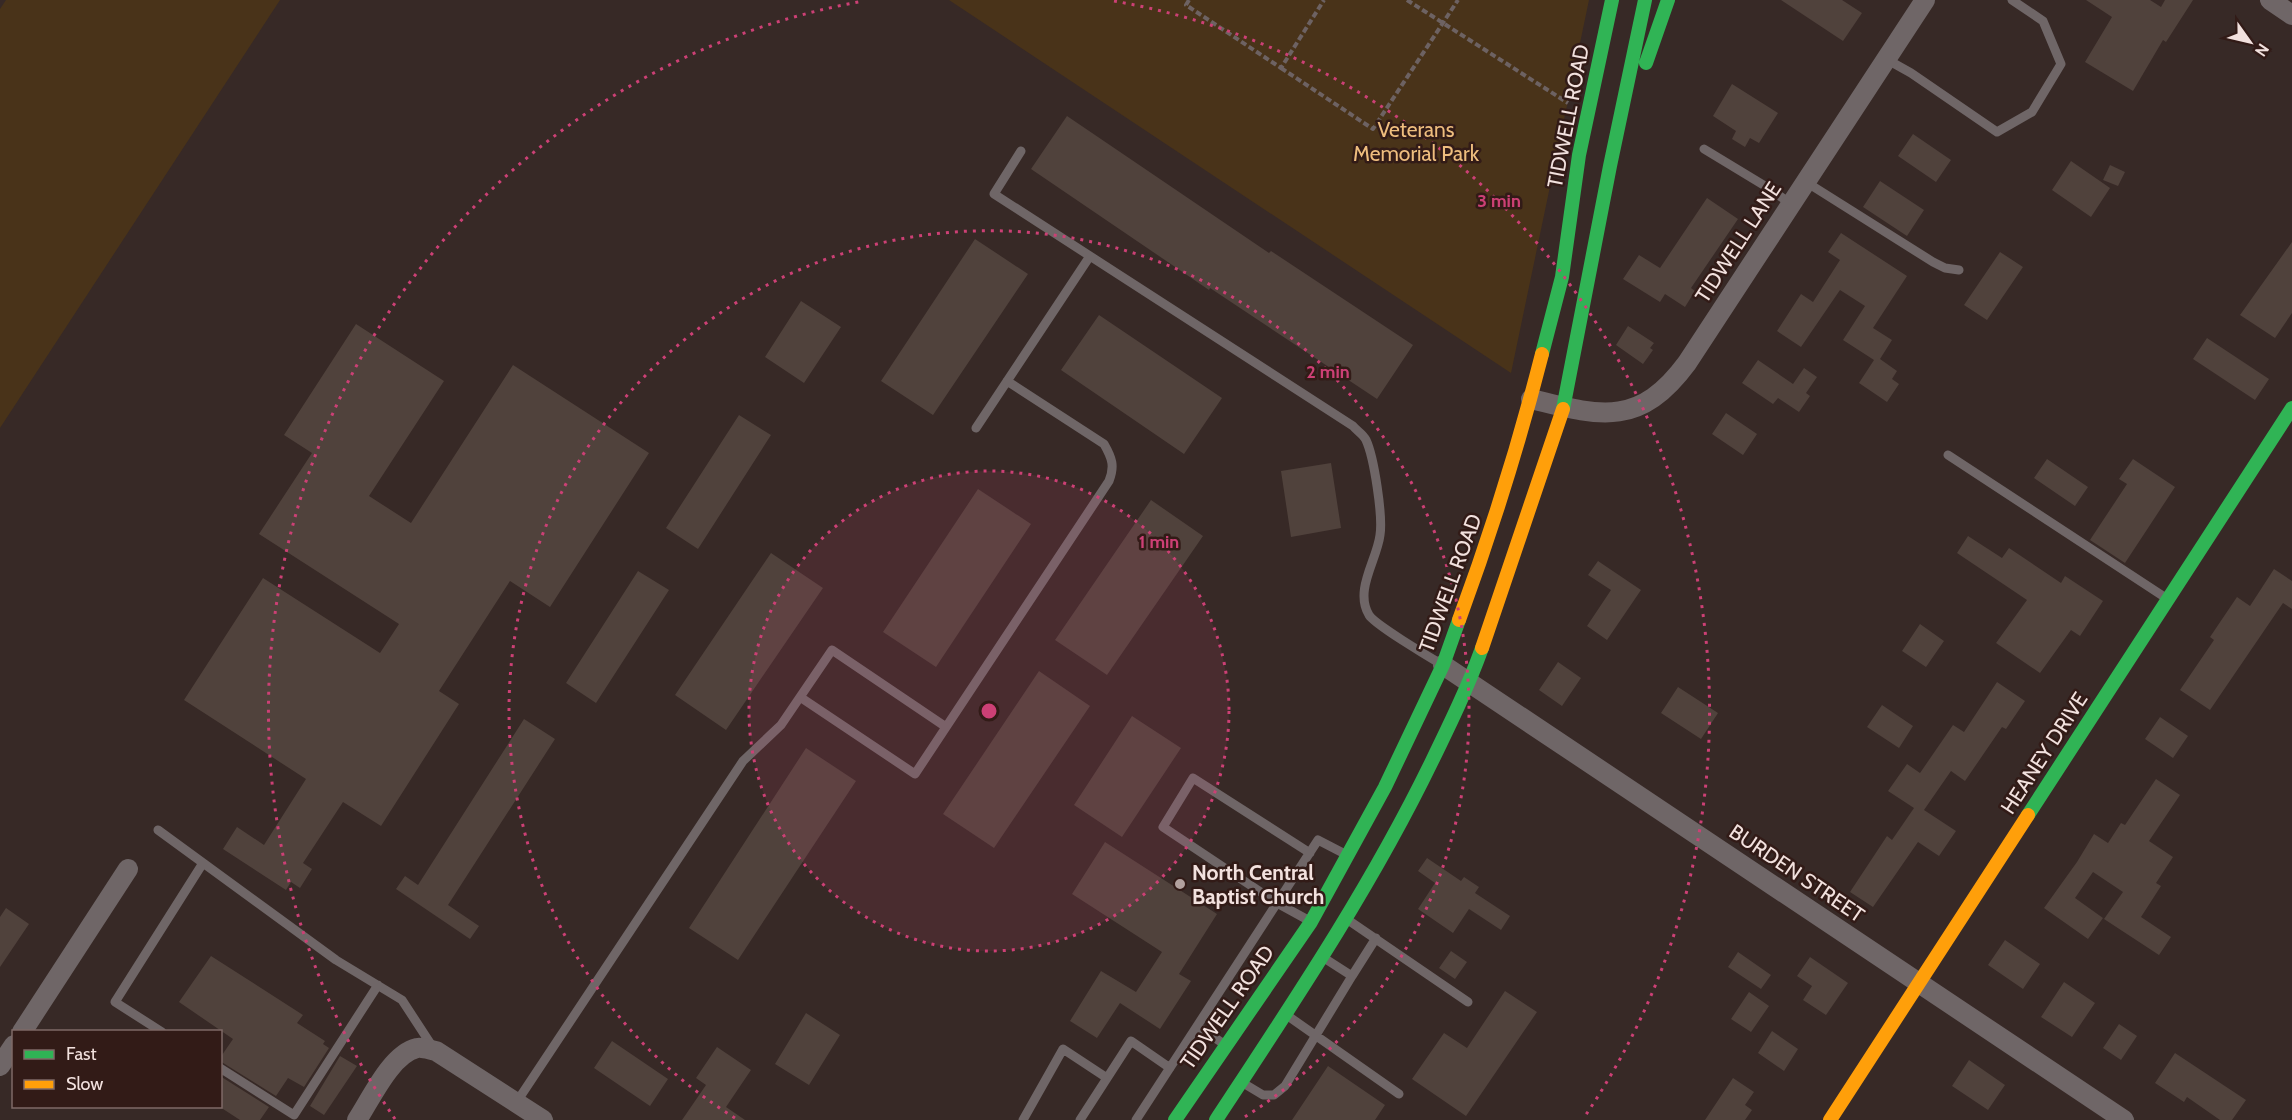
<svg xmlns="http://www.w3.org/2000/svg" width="2292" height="1120" font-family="Cabin,sans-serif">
<rect width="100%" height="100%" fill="#372926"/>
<path fill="#493319" d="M6,0H280L0,428V9Z
M949,0H1589L1511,373Z"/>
<path fill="#50423c" d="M1781,0H1842L1862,13L1843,41Z
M2086,0H2150L2161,7L2165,0H2193L2166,42L2163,40L2133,91L2085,62L2112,17Z
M1732,84L1778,113L1759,143L1750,138L1745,147L1732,139L1736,131L1713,116Z
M1067,116L1269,253L1271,251L1413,345L1377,399L1210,288L1209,290L1031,169Z
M1913,134L1951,160L1936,182L1898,156Z
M2071,161L2110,188L2091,217L2052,190Z
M2110,165L2125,172L2118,186L2103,180Z
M1880,181L1924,210L1907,236L1863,207Z
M1707,198L1738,219L1691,288L1695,291L1685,307L1665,294L1660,302L1623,279L1639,255L1660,268Z
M1841,233L1907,276L1873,328L1892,340L1880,359L1897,371L1892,379L1899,384L1887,402L1859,383L1874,360L1843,340L1865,306L1840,290L1801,347L1777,331L1801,294L1813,302L1840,260L1828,252Z
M975,239L1028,274L933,415L881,381Z
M2292,242V313L2275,338L2240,315Z
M2000,252L2023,267L1987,320L1964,305Z
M801,301L841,327L804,383L765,357Z
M1099,315L1222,398L1184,454L1061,370Z
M356,324L444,381L369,496L411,523L513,365L649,453L550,607L510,581L439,691L459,704L381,826L343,802L303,863L312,869L300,888L291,882L286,890L223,849L237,827L264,845L306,779L184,700L263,578L380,653L399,624L259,534L312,453L284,435Z
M1628,326L1654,343L1650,348L1653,350L1643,364L1616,345Z
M2207,338L2269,379L2255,400L2193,359Z
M1758,360L1793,384L1804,368L1817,377L1806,393L1810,396L1799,412L1778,398L1773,404L1742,383Z
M1726,413L1757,434L1743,455L1712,434Z
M739,415L771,435L698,549L666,528Z
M2047,459L2088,487L2075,506L2034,478Z
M2133,459L2175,487L2125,563L2090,540L2127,484L2119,479Z
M1331,463L1341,528L1291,537L1281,471Z
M978,489L1031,524L936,667L883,632Z
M1151,500L1203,536L1107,675L1055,640Z
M1968,536L2002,558L2009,548L2061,583L2065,576L2103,601L2080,636L2071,630L2040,673L1996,643L2027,600L1957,553Z
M771,553L823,588L726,730L675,695Z
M1598,561L1641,590L1607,640L1587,626L1611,590L1588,575Z
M2274,569L2292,581V609L2283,603L2210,710L2180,690L2214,640L2210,637L2237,597L2250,606Z
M638,571L669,590L596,703L566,683Z
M1920,624L1944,641L1926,667L1902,651Z
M1558,662L1581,678L1562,706L1539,690Z
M1039,671L1090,706L994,848L943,814Z
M1997,682L2025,701L2006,729L2002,727L1965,781L1951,771L1924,810L1956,831L1939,856L1918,842L1873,907L1850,892L1887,836L1892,840L1914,808L1888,791L1907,764L1920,773L1953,725L1964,732Z
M1678,687L1718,713L1701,739L1661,713Z
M1882,705L1913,726L1899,748L1867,727Z
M1132,716L1181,748L1122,837L1074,805Z
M2160,717L2188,736L2173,758L2145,739Z
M524,719L555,739L448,905L479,926L470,939L396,889L405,876L418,885Z
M806,748L856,781L738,960L689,928Z
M2156,779L2180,795L2149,841L2173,857L2156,883L2161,886L2141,917L2171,937L2159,955L2104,919L2123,892L2093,872L2075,898L2103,918L2088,939L2044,908L2077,862L2094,834L2108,843L2121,823L2125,825Z
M1105,842L1217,914L1179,974L1191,981L1160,1029L1120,1003L1097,1038L1070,1021L1101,971L1136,992L1162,952L1072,894Z
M1427,858L1461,881L1464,877L1479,887L1475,893L1510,916L1501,930L1469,909L1453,933L1418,909L1435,883L1418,871Z
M6,908L29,924L0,967V917Z
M2005,940L2040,964L2023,989L1988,965Z
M1451,951L1467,962L1455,979L1439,968Z
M1738,952L1771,975L1761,989L1728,967Z
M211,956L303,1015L297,1023L325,1041L323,1044L329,1048L304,1087L288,1078L276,1096L220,1061V1058L233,1039L179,1002Z
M1810,957L1848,983L1826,1015L1803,1000L1812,986L1797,976Z
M2064,982L2095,1003L2072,1037L2041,1017Z
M1505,991L1537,1012L1466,1116L1412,1079L1444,1033L1467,1048Z
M1749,992L1769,1006L1751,1032L1731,1019Z
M806,1013L840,1035L809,1085L775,1064Z
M2119,1024L2137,1036L2121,1060L2103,1048Z
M1772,1031L1798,1049L1784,1071L1758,1053Z
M612,1041L668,1079L650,1106L594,1068Z
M717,1047L751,1070L726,1107L745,1120H682L706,1085L696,1078Z
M2175,1053L2246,1100L2232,1120H2220L2187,1097L2184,1102L2155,1083Z
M340,1056L357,1066L324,1115L310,1106Z
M1969,1060L2005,1085L1988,1110L1952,1086Z
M1328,1066L1385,1105L1375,1120H1292Z
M220,1076L269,1107L260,1120H240L220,1107Z
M1733,1078L1754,1092L1745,1105L1752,1110L1745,1120H1705Z"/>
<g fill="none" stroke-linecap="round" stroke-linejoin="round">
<path stroke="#6d6262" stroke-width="4" stroke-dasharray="6 3" stroke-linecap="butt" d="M1189,0L1186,5L1281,68L1324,0
M1407,0L1568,103
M1281,68L1373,129L1458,0"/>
<path stroke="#6f6667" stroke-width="9" d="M1886,59L1911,73L1997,132L2032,112L2061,64L2043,21L2012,0
M1704,149L1770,189L1791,204
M1021,151L994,194L1353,426C1357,431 1363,434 1366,440C1374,457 1383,516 1380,535C1377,560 1354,590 1369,615C1374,624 1429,657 1441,664
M1806,182L1933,262L1945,268L1959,270
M976,428L1090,256
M1948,455L2166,598
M800,697L915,774L1109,481C1115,466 1112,458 1104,444L1007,381
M158,830L336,960L402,1000L434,1049
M1308,920L1277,903L1163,827L1193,778L1310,853
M1348,920L1468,1002
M1324,958L1352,976L1376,938
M1288,1016L1399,1094
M1197,1026L1224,1044
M162,1032L115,1002L203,863
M220,1068L294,1115L378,985
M1243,1083L1263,1095H1274L1285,1086L1352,976
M516,1103L743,761L781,725L832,650L946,727
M1023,1120L1063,1049L1107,1078
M1080,1120L1131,1041L1170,1068
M1136,1120L1318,840L1345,854"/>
<path stroke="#6f6667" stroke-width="20" d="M2270,0L2292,15
M1531,399C1600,416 1639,428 1687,363L1925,0
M1443,665L2124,1120
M22,1032L128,869
M0,1066L14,1045
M357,1120C371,1099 391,1054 417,1048C423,1047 430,1050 436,1051L543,1120"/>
<path stroke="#30b455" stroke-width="14" d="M1646,63L1668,0
M1542,354L1562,277L1579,155L1612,0
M1563,409L1610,166L1645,0
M2028,815L2292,408
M1175,1120L1311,922L1385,787L1443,665L1459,620
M1216,1120C1293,1003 1371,887 1432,761C1450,724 1468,687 1482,648"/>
<path stroke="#ff9f0a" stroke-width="14" d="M1459,620C1491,533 1519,444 1542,354
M1482,648L1563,409
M1830,1120L2028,815"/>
</g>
<circle cx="989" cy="711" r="240" fill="#cc4075" fill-opacity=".12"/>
<g fill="none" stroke="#cc4075" stroke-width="3" stroke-dasharray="3 6">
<circle cx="989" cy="711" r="240"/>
<path d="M735 1118A480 480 0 1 1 1243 1118"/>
<path d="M395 1119A721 721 0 0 1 864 1M1114 1A721 721 0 0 1 1583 1119"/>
</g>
<circle fill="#b1a19e" stroke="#321b17" stroke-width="2" cx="1180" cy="884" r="6"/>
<g text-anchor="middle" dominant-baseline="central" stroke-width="5" stroke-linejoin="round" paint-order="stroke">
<g font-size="21" fill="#f2e1de" stroke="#321b17">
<text transform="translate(1568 116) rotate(-79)">TIDWELL ROAD</text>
<text transform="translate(1738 242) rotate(-57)">TIDWELL LANE</text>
<text transform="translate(1450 583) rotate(-70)">TIDWELL ROAD</text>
<text transform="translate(2044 753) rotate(-57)">HEANEY DRIVE</text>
<text transform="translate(1797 873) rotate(34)">BURDEN STREET</text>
<text transform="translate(1227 1007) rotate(-55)">TIDWELL ROAD</text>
</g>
<g font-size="21" fill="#eebd7e" stroke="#321b17">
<text x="1416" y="129">Veterans<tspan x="1416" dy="24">Memorial Park</tspan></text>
</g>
<g font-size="21" font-weight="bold" fill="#f2e1de" stroke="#321b17" text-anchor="start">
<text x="1192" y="872">North Central<tspan x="1192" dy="24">Baptist Church</tspan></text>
</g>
</g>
<circle cx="989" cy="711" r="9" fill="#cc4075" stroke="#321b17" stroke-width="3"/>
<g font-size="18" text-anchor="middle" font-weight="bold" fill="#cc4075" stroke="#321b17" stroke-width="5" stroke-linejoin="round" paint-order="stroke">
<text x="1499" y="207">3 min</text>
<text x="1328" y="378">2 min</text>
<text x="1159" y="548">1 min</text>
</g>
<rect x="12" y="1030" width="210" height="78" fill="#321b17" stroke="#7f6a67" stroke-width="1.5"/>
<rect x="24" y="1050" width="30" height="9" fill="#30b455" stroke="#7f6a67" stroke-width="1.5"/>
<text x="66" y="1060" font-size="18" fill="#f2e1de">Fast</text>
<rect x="24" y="1080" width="30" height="9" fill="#ff9f0a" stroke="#7f6a67" stroke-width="1.5"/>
<text x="66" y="1090" font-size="18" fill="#f2e1de">Slow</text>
<g transform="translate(2250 42) rotate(124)" stroke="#321b17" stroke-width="4.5" paint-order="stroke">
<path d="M0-4.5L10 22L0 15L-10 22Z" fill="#f2e1de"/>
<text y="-9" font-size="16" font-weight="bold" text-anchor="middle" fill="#f2e1de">N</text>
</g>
</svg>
